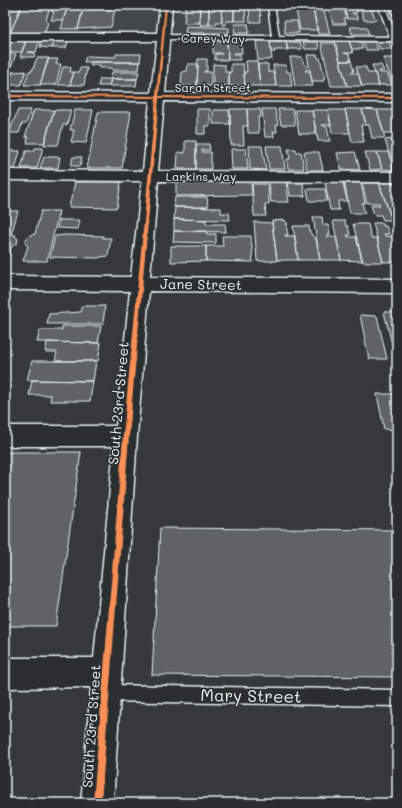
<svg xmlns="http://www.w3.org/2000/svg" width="402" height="808" font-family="Mali,sans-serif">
<rect width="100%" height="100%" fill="#35393a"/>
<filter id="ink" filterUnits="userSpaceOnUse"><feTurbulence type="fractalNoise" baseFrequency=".025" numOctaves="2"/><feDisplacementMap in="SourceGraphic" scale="8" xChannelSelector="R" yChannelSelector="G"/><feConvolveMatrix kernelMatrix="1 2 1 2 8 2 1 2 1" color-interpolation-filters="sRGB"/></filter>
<g filter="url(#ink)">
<path fill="#424647" d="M5,5H397V38L5,37Z"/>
<path fill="#5f6365" stroke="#e8f1f8" d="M6,5H22L10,33H5Z
M22,5H54L53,10H49L46,20L48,23L44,33H10Z
M54,5H68L63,20H51L54,12H52Z
M68,5H84L78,29H61Z
M100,5H116L111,27L78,29L83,9H111V7H100Z
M186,5H200L199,23H184Z
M200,5H211L209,6V25H200Z
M211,5H221L222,22H216V25H209V6Z
M221,5H234V21H226V25H222Z
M234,5H248V9H245L246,21H234Z
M249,5H265V9H260L261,22H250Z
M295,5H312L318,30H300Z
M312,5H328L329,9H319L320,11H324L330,34H318Z
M328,5H343L347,18H344L346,24H333Z
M343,5H357L359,11L356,10L357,13H352L356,15L358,19H347Z
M359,5H374L375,9H371L376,20H364Z
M387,5H397V15H392L390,10H394L392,5Z
M284,21H297L299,33H285Z
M234,24H248L249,33H235Z
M186,26L229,28V33H185Z
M350,27H366L369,34H352Z
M26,40H40L36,52H28L35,53L34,57H20Z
M12,41H26L22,52H11L10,54H16L10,70H5V58Z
M42,41H54L52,48L40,47Z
M54,41H68L66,48H52Z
M213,41H227L228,60H215V54H222L221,53H213Z
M227,41H241L242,53H234V54H240V60H228Z
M256,41H270L272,59H269V60H258Z
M270,41L286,42L288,50H275V52H271Z
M335,41H349L353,53H344L349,54L351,61H340Z
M349,41L361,42L363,49H352Z
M286,42H300L302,49H287Z
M303,42H318L319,49H305Z
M363,42H375L378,50H366Z
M377,42H389L392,49H380Z
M321,43H335L347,86H331Z
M116,54H141L140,62H84L86,56L115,57Z
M307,55H317L318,58H320L325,78H323L324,81H312Z
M290,57H302L304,64L307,66L308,69L305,71H310L313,86H295Z
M37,58H49L40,85H24L29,71H32Z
M383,58H394L397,64H394L396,70H394L395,72H397V86H394Z
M48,59H58L56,64H61L56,85H40Z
M198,59H207V71H204V72H211V86H197Z
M246,61H257L260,86H245L244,72H247Z
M340,61H351L354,71L350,73H358L362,86H347Z
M91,62H140L139,70H112V68H99L100,65H90Z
M188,64H198L197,86H181L182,72L187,71Z
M213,64L225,65V72H229V86H213Z
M231,64H243L245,86H229V72H231Z
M258,64H268V72H274L276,86H260Z
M273,65H286L287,72H290L292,86H276Z
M372,65H381L384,71H379L380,73H387L392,85H379Z
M63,67H71L70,72H74L70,85H58Z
M356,67H366L368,73H375L379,86H362Z
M80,68H87L84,85H70L74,72H79Z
M26,71L21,85H7L13,72Z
M5,72H13L7,85H5Z
M112,72H139L137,79H111Z
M100,79H111L109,86H98Z
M111,79H137L136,86H109Z
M197,109H210V126H205V134H197Z
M230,109H247L248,126H243L244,145H231Z
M247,109H260L261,117H258L259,133H248Z
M262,109H275L278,125H276L277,132H273L274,137H265Z
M278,109H293L295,125H281Z
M345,109H362L366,125H361L364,142H352Z
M362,109L377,110L385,138H372L369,125H366Z
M18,110H31L26,124H22L19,133H9Z
M34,110H54L44,143H27L28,137H25Z
M54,110H71L67,125H63L58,145H44Z
M75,110H93L86,143L71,142L74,130H70Z
M213,110H229L230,124H213Z
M295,110H312L316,134H299Z
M312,110H328L331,125H322L327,127L330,141H318Z
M328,110H345L350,133H332Z
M377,110H394L397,117V126H393L395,133H384Z
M98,112H131L122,168H87Z
M391,139L393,144H397V170H394L385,140Z
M185,141H196V169H177L178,152L185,153Z
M196,144H209L210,150H202V152H211V169H196Z
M249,146H262L266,170L250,169Z
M266,146H282L285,169H269Z
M35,148H43L37,168H21L26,151H34Z
M231,149H246L248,169H232Z
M288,149H296V152H301L304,169H288L287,159H290Z
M5,151H20L15,169H5Z
M304,152H319L323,170H307Z
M355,152L360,170L341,169L337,153Z
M365,152H377L382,169L370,170Z
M377,152H389L394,170L382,169Z
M44,157H60L58,168H40Z
M73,157H82L80,166H71Z
M75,182H121L117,208L69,207Z
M176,182H251L252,195L176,196Z
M269,182H286L289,202H271Z
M325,182H344L348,201H338L339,210H330Z
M288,183H303L305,196H290Z
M343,183H361L365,203H362L365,213H350Z
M362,183H379L392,220H383L381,215H374L371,205H380L379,203H367Z
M379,183H397V203H394L397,204V220H392Z
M252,184H268L269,204H265L266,216H254Z
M307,189H325L327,201H309Z
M175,197H207L208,207H174Z
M175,207L221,208V213H229L230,220L174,219Z
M5,211H18L11,235H16L15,236L18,239L17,243L12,246L8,258H5Z
M41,211H59L47,261H23L28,246L25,243L26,239L30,235L35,234Z
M313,217H322L323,225H328L330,235H327V237H336L341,260H320Z
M174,219L206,220V224H225L226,232L174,231Z
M59,220H80L78,229L57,228Z
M285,220L288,225H286L288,235H285V236H295L298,260H277L272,221Z
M392,220H397V236Z
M333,221H345L346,226H348L350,235H347L348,237H356L362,261L341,260Z
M254,222L272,223L277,261H257Z
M373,223H383V226H386L389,234H384L385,236L397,237V262H383Z
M353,224H368L371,238H377L383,262H363Z
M293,226H309L310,232L314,238L316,239L320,260H298Z
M174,231H207V234H216V243L173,242Z
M65,235L103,236V238H111L108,256L100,257L99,258L50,257L55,236Z
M222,236H251L253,262L206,261V246H223Z
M171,246H206V261L171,262Z
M81,306H105L103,324H47L49,314L81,312Z
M384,312H397V360H396Z
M360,315L377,316L387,359H369Z
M62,326H101L98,343L37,342L40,330H62Z
M47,342L101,343L98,361H55L57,352H45Z
M32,361H96L93,381L27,380Z
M32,380L93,381L90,401H50L51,395H29Z
M377,394H397V430L384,429Z
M5,452H81L56,626H5Z
M160,528L397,530V677L152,675Z"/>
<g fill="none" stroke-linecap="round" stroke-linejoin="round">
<defs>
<path id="service" d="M268,5H274L279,36L390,37L378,5H384L397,37V41L163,39L160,37L163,35L272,36Z
M106,685L397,690V706L106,701L100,699L98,693L100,687Z"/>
<path id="minor" d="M160,5H172L165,93L397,94V102L164,101L158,171L397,172V182L158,181L150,277L397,279V293L149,291L137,436L113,803H81L91,687L5,688V658H94L114,446H5V426H116L130,291L5,290V276L131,277L142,181L5,180V170L143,171L150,101L5,100V92L151,93L157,41H5V33H157Z"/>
</defs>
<use href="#service" stroke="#e8f1f8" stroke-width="3"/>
<use href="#minor" stroke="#e8f1f8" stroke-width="3"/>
<use href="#service" fill="#2a2d2e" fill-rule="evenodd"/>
<use href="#minor" fill="#2a2d2e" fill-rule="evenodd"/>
<defs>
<path id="cycleway" d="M165,5H167L159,96L397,97V99L159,98L129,436L101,803H93L123,436L156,98L5,97V95L156,96Z"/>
</defs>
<use href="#cycleway" stroke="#2a2d2e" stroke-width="3"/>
<use href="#cycleway" fill="#f78f57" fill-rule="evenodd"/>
</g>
</g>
<g text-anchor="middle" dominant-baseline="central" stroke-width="3" stroke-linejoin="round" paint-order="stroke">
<g font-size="12" fill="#e8f1f8" stroke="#2a2d2e">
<text transform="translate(213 38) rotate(1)">Carey Way</text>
<text x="213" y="87">Sarah Street</text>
<text x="201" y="176">Larkins Way</text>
</g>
<g font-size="14" fill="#e8f1f8" stroke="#2a2d2e">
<text transform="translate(201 284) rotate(1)">Jane Street</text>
<text transform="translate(118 403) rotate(-85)">South 23rd Street</text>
<text transform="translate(91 726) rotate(-86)">South 23rd Street</text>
</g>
<g font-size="17" fill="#e8f1f8" stroke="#2a2d2e">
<text transform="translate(251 695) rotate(1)">Mary Street</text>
</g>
</g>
<rect width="402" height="808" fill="none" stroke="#2a2d2e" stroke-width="20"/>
<rect x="10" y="10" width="382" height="788" fill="none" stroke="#e8f1f8" stroke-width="1.5" filter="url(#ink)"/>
</svg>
